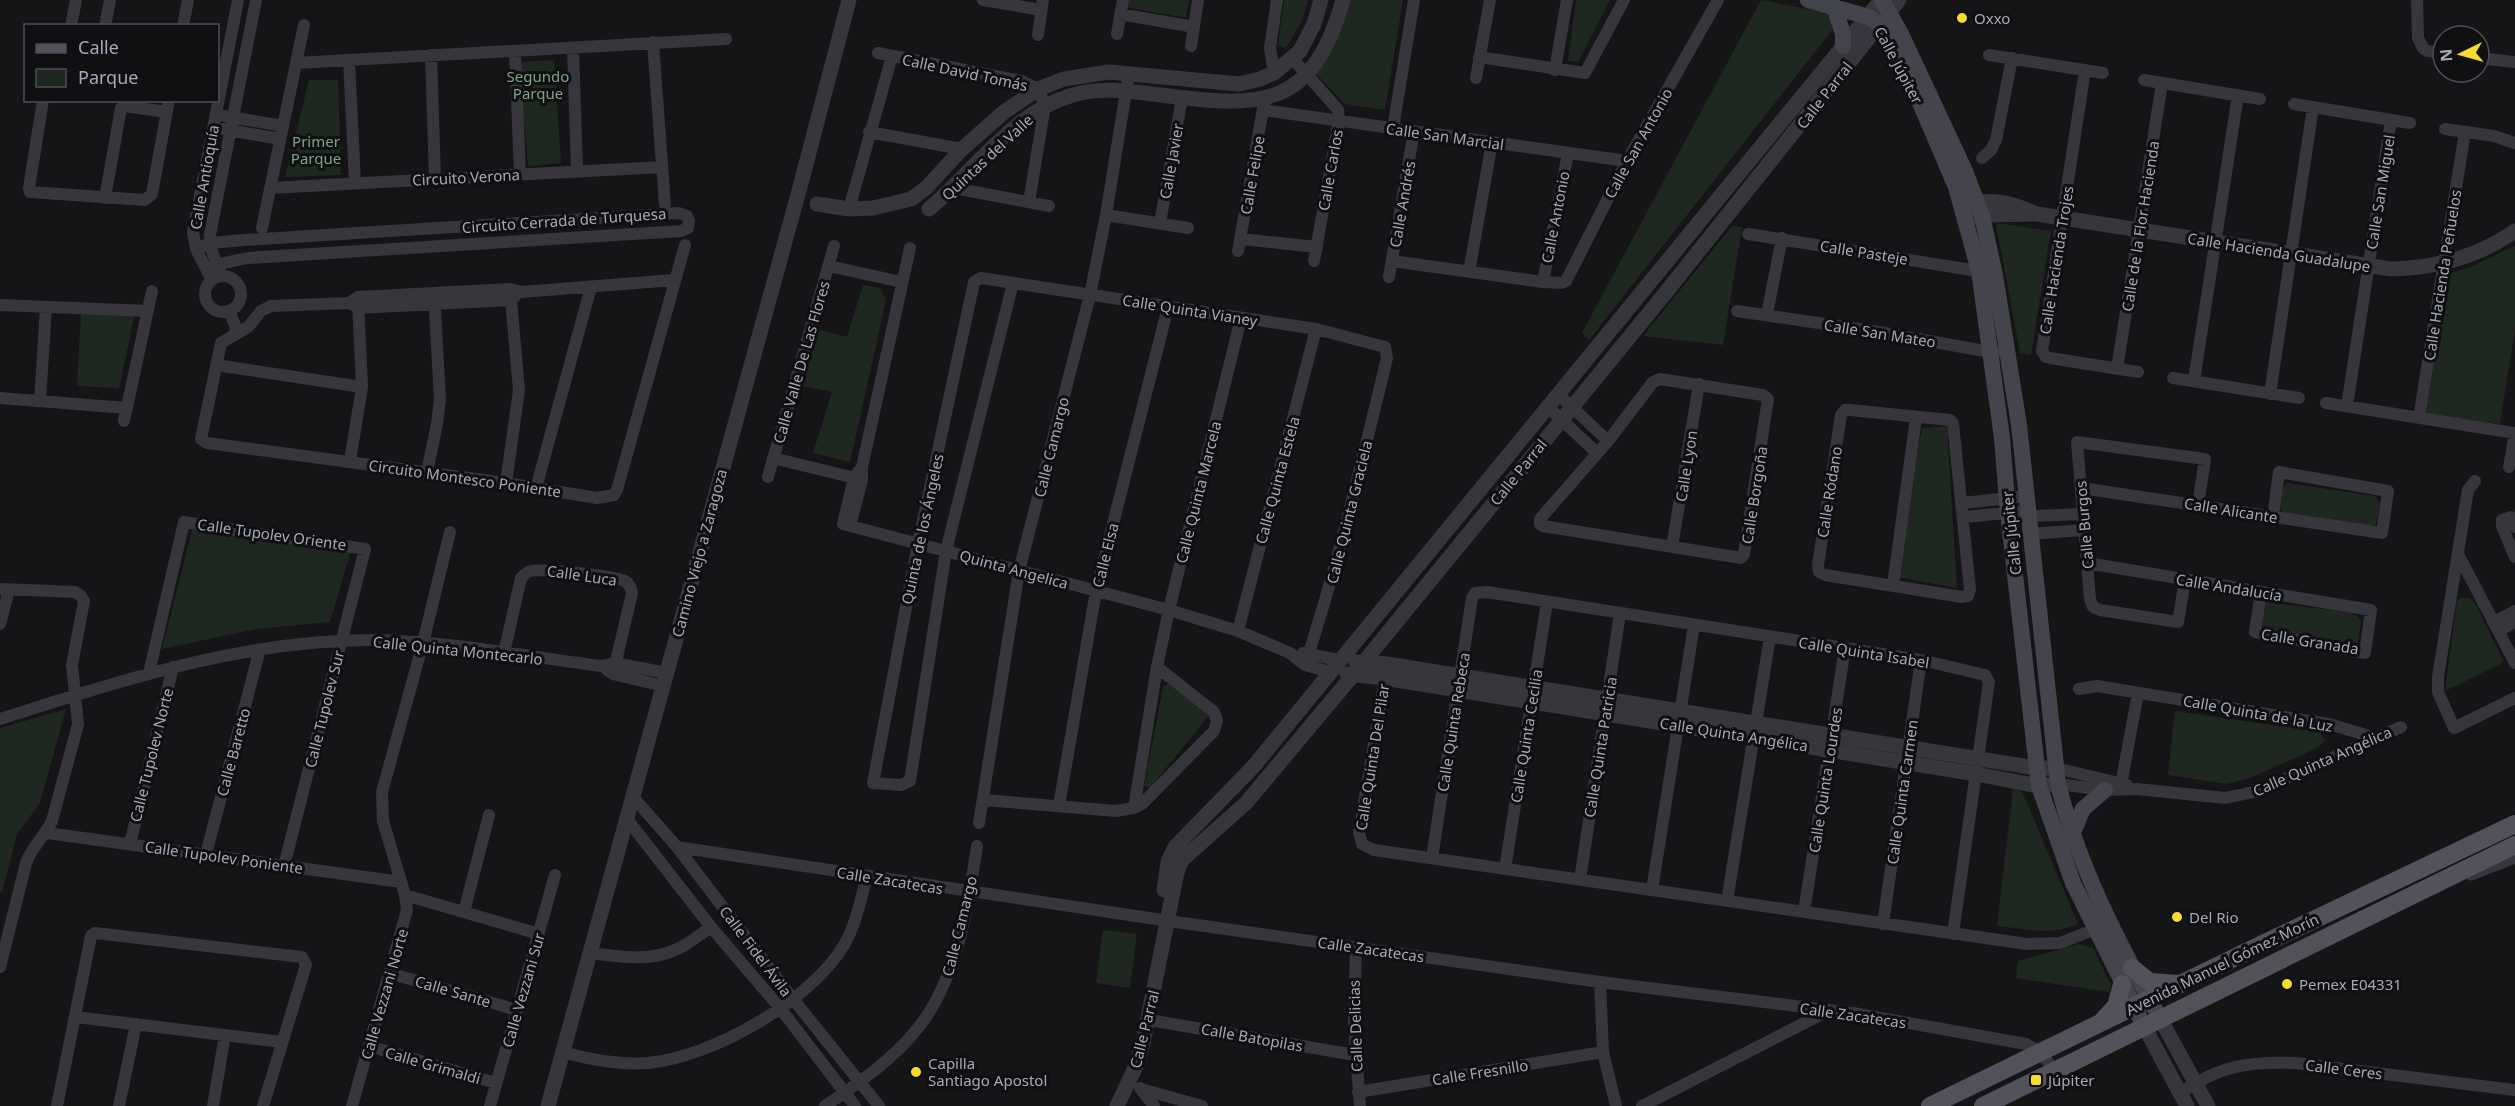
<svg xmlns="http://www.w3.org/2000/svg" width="2515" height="1106" font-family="'Noto Sans',sans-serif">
<rect width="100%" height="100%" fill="#151517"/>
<path fill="#1f2721" d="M1126,0H1189L1186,18L1125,7Z
M1284,0H1308L1303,19L1286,48L1278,46Z
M1348,0H1403L1385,110L1345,104L1315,73L1335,45Z
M1576,0H1610L1578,62L1568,61Z
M1761,0L1828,13L1833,29L1589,340L1582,333Z
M554,60L561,163L528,166L519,62Z
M309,80H338L341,175L285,177Z
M1996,223L2051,231L2031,355L2020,353Z
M1732,226L1742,227L1723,345L1643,336Z
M2515,246V329L2500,424L2426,414L2448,274L2468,268Z
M863,285L880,288L886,300L850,462L813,453L832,392L803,386L817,329L847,337Z
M81,313L135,314L119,388L77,386Z
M1947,426L1957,588L1893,576L1922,428Z
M2287,483L2375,496L2380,503L2376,524L2373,526L2284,513L2281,511C2280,501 2280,490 2287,483Z
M193,526L351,551L330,622L256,629L162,649Z
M2461,598H2469L2475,603L2504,662L2445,691L2457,600Z
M2266,602L2349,612L2357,616L2361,621L2358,642L2351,646L2263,630V606Z
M1169,683L1210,714L1150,788L1144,786L1163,687Z
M66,709L40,803L17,834L2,893L0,892V728Z
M2175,711L2320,732L2325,741L2317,748L2250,778L2227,784L2168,775Z
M2013,789L2022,791L2078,924C2052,936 2025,929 1997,926Z
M1103,930L1137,934L1130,988L1096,983Z
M2079,944L2093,948L2111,985L2109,992L2016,978L2018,961Z"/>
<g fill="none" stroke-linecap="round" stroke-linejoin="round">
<path stroke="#36363c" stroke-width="12" d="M983,0L1041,10
M2417,0L2418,38L2423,48L2427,51L2443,53
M1120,14L1194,27
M71,26L76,0
M105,26L110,0
M183,26L188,0
M1117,34L1123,0
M1038,35L1043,0
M653,42L665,205
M1191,46L1198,0
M573,48L577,171
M515,51L520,174
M878,53L1021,81L1038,89L1045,105L1029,202
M431,55L435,179
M1989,55L2103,73
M1479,57L1585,73L1624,0
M2479,58L2515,62
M1293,59L1333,104L1338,110L1339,121L1314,261
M349,60L355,183
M296,63L726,39
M1555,70L1567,0
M2085,70L2042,351L2046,357L2050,358L2138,372
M1274,73L1270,48L1277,0
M1476,78L1490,0
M2144,80L2260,99
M43,100L29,188L30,192L145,200L152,194L169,100
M2294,104L2410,123
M1263,110L1627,161
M225,116L283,126
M1393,128L1414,0
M223,129L280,139
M2445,129L2494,136L2515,143
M869,132L962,149
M1982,158L1991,150L1996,140L2012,58
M270,188L662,167
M954,188L1049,206
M105,198L121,108L124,106L167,112
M849,209L892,56
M1106,215L1188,228
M1160,223L1182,98
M262,228L304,25
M1748,234L1984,272
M1241,239L1317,247
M196,249L210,243L245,240L679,213L687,216L689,221L688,228L681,231L248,258L224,263L207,271
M1238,251L1264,103
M1392,261L1543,282L1561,283L1566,281L1627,161L1718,0
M829,266L901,282
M1469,272L1492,142
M205 294a18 18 0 1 1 36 0a18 18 0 1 1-36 0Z
M222,276L211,249L210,235L256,0
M1389,277L1414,131
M212,280L196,249L193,232L238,0
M674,280L521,292L510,289L358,297L349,303L271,306L261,311L248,327L221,343L201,439L207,443L506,483L597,498L614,495L617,490L685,245
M1543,282L1568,153
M1013,283L946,551L910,781L901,785L873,783L918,544L974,282L981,278L1316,329L1385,347L1387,358C1362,461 1338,564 1305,665
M349,303L359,308L511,300L516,295
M0,305L148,311
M229,311L235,325L236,334
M1737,311L1873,331L1996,353
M1767,314L1782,238
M216,365L362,387
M2117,369L2162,83
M2173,378L2299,398
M1660,379L1763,395L1768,399L1744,554L1741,558L1543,526L1540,524V519L1608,441L1653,382Z
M2194,381L2238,95
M2270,394L2313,107
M1559,395L1608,441
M0,398L127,408
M40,401L46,307
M2326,403L2515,433
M2347,406L2391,120
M1549,408L1597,453
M1850,410L1950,420L1953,423L1970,590L1968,596L1962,597L1825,575L1819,572L1818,565L1841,415L1845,410Z
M2419,418L2465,132
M124,421L152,291
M773,458L859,479
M350,461L362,387L358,301
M862,467L854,478L843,524L1169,610L1238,631L1290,653L1305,665L1330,672
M2509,467L2515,434
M427,472L437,424L440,399L434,293
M768,477L834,246
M2475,481L2468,490L2438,677V692L2454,728L2515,698
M506,483L519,390L510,289
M536,488L591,287
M2081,488L2382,533L2388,491L2279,472L2273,517
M1963,503L2027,496
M2029,516L2083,514
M1964,517L2028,511
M850,526L862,480V467L910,248
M2515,527L2511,517L2502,520V526L2515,557
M2030,534L2084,530
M1672,547L1699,384
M2459,556L2515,663
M2087,563L2371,610L2365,653L2255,632L2261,592
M2185,580L2178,622L2100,610L2093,607L2090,599L2077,442L2205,459L2198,505
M1893,585L1916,418
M0,589L75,592L81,596L84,601L72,665L78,724L52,821C44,837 33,845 26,863L0,967
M2493,622L2515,611
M0,624L9,590
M1238,631L1316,329
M2498,631L2515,622
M504,653L521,578C522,577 527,572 528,572C538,567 614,576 625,581C630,584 631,588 632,593L613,674
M1303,653L1339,660
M607,670L613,674L663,686
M1386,672L1359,833L1362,844L1374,850L2027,944L2060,943L2103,926
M149,673L184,522L365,549L284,866
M2079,689L2097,686L2329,724L2376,738
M0,719C121,681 242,640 371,640C448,641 525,656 601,666L615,663L666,673
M2056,768L2127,785
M2058,784L2105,790L2137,789L2225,798L2258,791L2401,727
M2120,790L2138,693
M633,797L677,847L793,999L879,1106
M984,800L1116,811L1134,808L1142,804L1214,731L1217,721L1214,712L1157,667
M1059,806L1096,591L1168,307
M1134,808L1157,667L1169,610L1241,318
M627,819L711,927L780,1008L855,1106
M979,823L1019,571L1090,295L1106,215L1129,73
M47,833L401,882
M130,844L173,667
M677,847L1169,921L1600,982L1853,1013L2026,1044L2040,1052L2055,1071
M206,854L260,649
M1432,858L1472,598L1475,593L1487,592L1921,660L1985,675L1989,682L1953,934
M1505,869L1547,602
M1580,880L1620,613
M1652,890L1694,625
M405,895L539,934
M1727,901L1770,637
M464,912L489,815
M1804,912L1845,648
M1883,924L1921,660
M1356,946L1354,1026L1360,1106
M589,953C614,956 643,961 667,953C684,948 698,936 711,927
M389,973L517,1010
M1600,982L1603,1052L1616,1106
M76,1017L282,1042
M1149,1020L1355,1055
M369,1046L496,1083
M562,1052C591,1060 619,1065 648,1063C712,1057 811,1001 844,945C856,924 861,899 867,876
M1140,1088L1154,1106
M1141,1089L1202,1106
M1358,1092L1603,1052
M2180,1093C2219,1066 2248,1061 2295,1063L2515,1090
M57,1106L91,936L95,933L302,957L306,965L263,1106
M119,1106L136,1024
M213,1106L225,1035
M352,1106L407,910L405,895L383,821L382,792L423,643L450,532
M490,1106L555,875
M825,1106C865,1079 911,1047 934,1004C961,956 969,899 977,846
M1642,1106L1830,1010"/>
<path stroke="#36363c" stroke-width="15" d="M817,204L849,209L873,208L911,199L926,188L962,149L1004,112L1038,89L1064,79L1109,72L1239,84L1260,79L1274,73L1300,51L1314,24L1321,0
M1965,205C1991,198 2010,202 2034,213
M929,209C972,173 1014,112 1070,96C1100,86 1129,91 1160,95C1261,108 1312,110 1343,0
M1970,218L1991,215L2037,214L2391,269C2436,268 2478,257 2515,231
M1356,662L1387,664L2036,768H2056
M1347,674L1384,678L1976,774L2039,786L2058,784
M2471,873L2515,856
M1164,890L1168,862L1175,847L1253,767L1881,0
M2161,1020L2208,1106
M2145,1028L2187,1106
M548,1106L800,187L849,0
M1117,1106L1136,1066L1143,1043L1177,872L1182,860L1246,803L1354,674L1663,296L1899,0"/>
<path stroke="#44444c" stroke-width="16" d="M1808,0L1869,17L1880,25L1921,105L1956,187L1979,271L2002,438L2008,513L2039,786L2073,883L2145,1028
M1882,0L1901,34L1965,171L1982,216L1995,275L2019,425L2058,784C2078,866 2120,946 2161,1020
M1834,6L1843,34V46
M2073,832L2083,809L2105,790"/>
<path stroke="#52525b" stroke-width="18" d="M2132,968L2150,982L2179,984
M2104,1019L2116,1006L2122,984
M1930,1106L2248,951L2515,824
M1983,1106L2515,845"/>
</g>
<g fill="#f5dc2f" stroke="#101012" stroke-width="2">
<circle cx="1962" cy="18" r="6"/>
<circle cx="2177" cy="917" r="6"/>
<circle cx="2287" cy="984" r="6"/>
<circle cx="916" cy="1072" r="6"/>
<rect x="2030" y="1074" width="12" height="12" rx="3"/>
</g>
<g text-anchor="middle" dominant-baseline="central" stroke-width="6" stroke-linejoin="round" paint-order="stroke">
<g font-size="15" fill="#a6a8b7" stroke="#101012" text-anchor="start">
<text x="1974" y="18">Oxxo</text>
<text x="2189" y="917">Del Rio</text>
<text x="2299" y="984">Pemex E04331</text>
<text x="928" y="1063">Capilla<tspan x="928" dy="17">Santiago Apostol</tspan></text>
<text x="2048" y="1080">Júpiter</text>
</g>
<g font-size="15" fill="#a6a8b7" stroke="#101012">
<text transform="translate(1899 65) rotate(62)">Calle Júpiter</text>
<text transform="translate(965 72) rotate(12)">Calle David Tomás</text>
<text transform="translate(1824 95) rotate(-52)">Calle Parral</text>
<text transform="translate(1445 136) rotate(8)">Calle San Marcial</text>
<text transform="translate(1638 143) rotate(-61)">Calle San Antonio</text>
<text transform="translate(987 157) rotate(-43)">Quintas del Valle</text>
<text transform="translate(1171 161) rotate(-80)">Calle Javier</text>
<text transform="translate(1330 170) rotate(-80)">Calle Carlos</text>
<text transform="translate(1252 175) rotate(-80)">Calle Felipe</text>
<text transform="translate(204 177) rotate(-80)">Calle Antioquía</text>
<text transform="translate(466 177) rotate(-3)">Circuito Verona</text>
<text transform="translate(2380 192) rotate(-81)">Calle San Miguel</text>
<text transform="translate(1402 204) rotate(-80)">Calle Andrés</text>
<text transform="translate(1555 217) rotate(-79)">Calle Antonio</text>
<text transform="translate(564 220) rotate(-4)">Circuito Cerrada de Turquesa</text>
<text transform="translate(2140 226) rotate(-81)">Calle de la Flor Hacienda</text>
<text transform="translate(1864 252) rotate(9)">Calle Pasteje</text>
<text transform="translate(2279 252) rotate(9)">Calle Hacienda Guadalupe</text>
<text transform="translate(2056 260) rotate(-81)">Calle Hacienda Trojes</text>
<text transform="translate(2442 275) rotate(-81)">Calle Hacienda Peñuelos</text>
<text transform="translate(1190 310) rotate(9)">Calle Quinta Vianey</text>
<text transform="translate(1880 333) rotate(9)">Calle San Mateo</text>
<text transform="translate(801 362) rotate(-74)">Calle Valle De Las Flores</text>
<text transform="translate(1051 447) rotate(-76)">Calle Camargo</text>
<text transform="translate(1686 466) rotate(-81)">Calle Lyon</text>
<text transform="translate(1518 472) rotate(-51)">Calle Parral</text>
<text transform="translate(465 478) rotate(8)">Circuito Montesco Poniente</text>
<text transform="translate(1277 480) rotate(-75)">Calle Quinta Estela</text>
<text transform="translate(1198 492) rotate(-76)">Calle Quinta Marcela</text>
<text transform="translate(1829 492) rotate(-81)">Calle Ródano</text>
<text transform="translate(1754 495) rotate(-81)">Calle Borgoña</text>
<text transform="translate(2231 510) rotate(9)">Calle Alicante</text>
<text transform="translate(1349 512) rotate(-76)">Calle Quinta Graciela</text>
<text transform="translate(2084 525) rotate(-95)">Calle Burgos</text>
<text transform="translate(922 529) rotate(-78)">Quinta de los Ángeles</text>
<text transform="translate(2011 533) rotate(-96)">Calle Júpiter</text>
<text transform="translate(272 534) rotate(8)">Calle Tupolev Oriente</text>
<text transform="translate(699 553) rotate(-75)">Camino Viejo a Zaragoza</text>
<text transform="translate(1105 555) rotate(-76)">Calle Elsa</text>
<text transform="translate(1014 569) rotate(15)">Quinta Angelica</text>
<text transform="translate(582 575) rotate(8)">Calle Luca</text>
<text transform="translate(2229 587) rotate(9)">Calle Andalucía</text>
<text transform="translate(2310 641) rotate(9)">Calle Granada</text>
<text transform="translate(458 650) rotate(6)">Calle Quinta Montecarlo</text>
<text transform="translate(1864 652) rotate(9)">Calle Quinta Isabel</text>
<text transform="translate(324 709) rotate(-76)">Calle Tupolev Sur</text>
<text transform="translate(2258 713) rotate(10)">Calle Quinta de la Luz</text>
<text transform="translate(1453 722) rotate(-81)">Calle Quinta Rebeca</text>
<text transform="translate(1734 734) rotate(9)">Calle Quinta Angélica</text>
<text transform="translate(1526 736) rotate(-81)">Calle Quinta Cecilia</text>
<text transform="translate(1600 747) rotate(-81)">Calle Quinta Patricia</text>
<text transform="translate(233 752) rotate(-75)">Calle Baretto</text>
<text transform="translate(151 755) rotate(-76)">Calle Tupolev Norte</text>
<text transform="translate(1372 757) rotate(-81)">Calle Quinta Del Pilar</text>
<text transform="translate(2322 761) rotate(-24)">Calle Quinta Angélica</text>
<text transform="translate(1825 780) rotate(-81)">Calle Quinta Lourdes</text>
<text transform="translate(1902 792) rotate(-82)">Calle Quinta Carmen</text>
<text transform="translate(224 857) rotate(8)">Calle Tupolev Poniente</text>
<text transform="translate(890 880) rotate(9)">Calle Zacatecas</text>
<text transform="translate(959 926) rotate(-76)">Calle Camargo</text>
<text transform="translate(1371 949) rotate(8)">Calle Zacatecas</text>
<text transform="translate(756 951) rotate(53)">Calle Fidel Ávila</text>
<text transform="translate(2222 964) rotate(-26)">Avenida Manuel Gómez Morín</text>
<text transform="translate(523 990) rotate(-74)">Calle Vezzani Sur</text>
<text transform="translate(453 991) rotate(16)">Calle Sante</text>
<text transform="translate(384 994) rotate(-74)">Calle Vezzani Norte</text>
<text transform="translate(1853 1015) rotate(8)">Calle Zacatecas</text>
<text transform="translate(1355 1026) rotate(-92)">Calle Delicias</text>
<text transform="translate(1144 1029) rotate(-76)">Calle Parral</text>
<text transform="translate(1252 1037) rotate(10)">Calle Batopilas</text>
<text transform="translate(433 1065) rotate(16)">Calle Grimaldi</text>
<text transform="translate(2344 1069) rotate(7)">Calle Ceres</text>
<text transform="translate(1480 1072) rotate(-9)">Calle Fresnillo</text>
</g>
<g font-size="15" fill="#7da287" stroke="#101012">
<text x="538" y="76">Segundo<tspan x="538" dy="17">Parque</tspan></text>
<text x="316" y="141">Primer<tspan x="316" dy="17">Parque</tspan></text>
</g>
</g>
<rect x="24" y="24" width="195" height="78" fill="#101012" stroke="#4c4d54" stroke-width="1.5"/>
<rect x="36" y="44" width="30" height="9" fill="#52525b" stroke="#4c4d54" stroke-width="1.5"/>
<text x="78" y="54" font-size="18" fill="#a6a8b7">Calle</text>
<rect x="36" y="69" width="30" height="18" fill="#1f2721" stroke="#4c4d54" stroke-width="1.5"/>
<text x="78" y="84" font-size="18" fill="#a6a8b7">Parque</text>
<g transform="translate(2461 54) rotate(265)"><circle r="28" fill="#101012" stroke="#4c4d54" stroke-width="1.5"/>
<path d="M0-4.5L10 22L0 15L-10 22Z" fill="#f5dc2f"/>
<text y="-9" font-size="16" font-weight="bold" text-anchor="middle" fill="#a6a8b7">N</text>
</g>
</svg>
